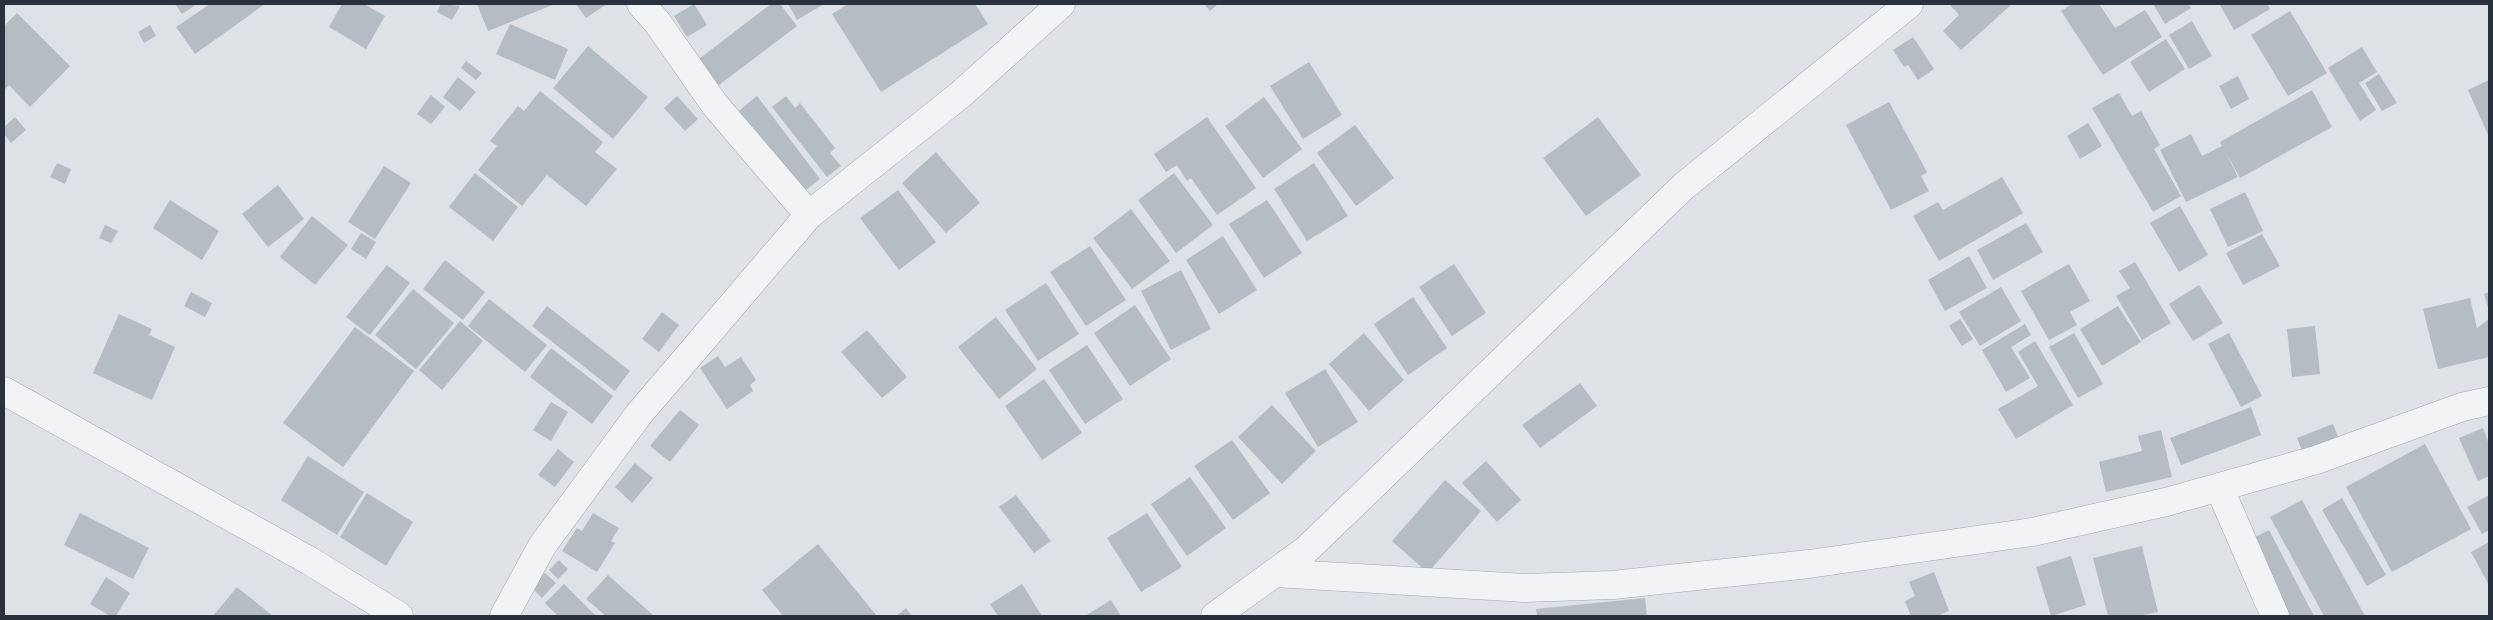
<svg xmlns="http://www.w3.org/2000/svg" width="2493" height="620" font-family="'Golos Text',sans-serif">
<rect width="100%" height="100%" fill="#dee2e7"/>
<path fill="#b6bcc3" d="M175,4H197L182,14Z
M210,4H265L195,54L176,27Z
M342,4H364L385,16L366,49L329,27Z
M441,4L460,6L452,20L437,12Z
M477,4H555L488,31Z
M576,4H607L586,18Z
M694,4L707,25L687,37L674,16Z
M771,4H780L797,26L715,88L695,62Z
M788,4H824L797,20Z
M848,4H975L988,24L881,92L832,14Z
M1204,4H1218L1210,11Z
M1949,4H2012L1961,50L1943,31L1959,15Z
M2072,4H2099L2115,28L2145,10L2162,37L2103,75L2061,11Z
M2153,4H2188L2191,8L2165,24Z
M2267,4L2270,9L2234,30L2220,5Z
M2290,11L2327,73L2288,96L2251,35Z
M17,13L70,66L30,107L9,85L4,90V26Z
M2192,21L2212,56L2189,69L2169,35Z
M510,24L568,49L555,80L496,54Z
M150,25L156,36L144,43L138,32Z
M1913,37L1934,69L1918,80L1908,65L1904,67L1893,50Z
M2166,39L2185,69L2149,92L2130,62Z
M588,46L648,97L613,139L553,88Z
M2362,47L2377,72L2359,83L2376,110L2360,121L2328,68Z
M466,61L482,73L476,80L461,68Z
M1309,62L1342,115L1303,139L1270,86Z
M2379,74L2397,103L2382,111L2365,83Z
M2238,76L2249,99L2231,109L2219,86Z
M458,77L476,92L460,111L443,97Z
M2489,80V137L2468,90Z
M2312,90L2332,127L2240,178L2226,153L2238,177L2186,202L2160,150L2191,134L2202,156L2222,146L2220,142Z
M540,91L603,142L595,152L617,169L586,206L547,175L522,206L478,170L497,146L490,141L518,106L524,111Z
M2119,93L2132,116L2141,111L2160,145L2154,149L2181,196L2153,212L2092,108Z
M431,95L445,107L431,124L417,114Z
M677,96L698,119L685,131L664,108Z
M757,96L820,179L798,196L735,114Z
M786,96L795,108L800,103L835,148L830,153L841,166L827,177L772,107Z
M1264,97L1302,149L1263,178L1225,126Z
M1889,102L1927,172L1921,176L1929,191L1891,210L1846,125Z
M15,117L26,130L11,143L4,134V127Z
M1207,117L1256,188L1217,215L1191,178L1187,181L1177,165L1166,172L1154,154Z
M1598,117L1641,175L1586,216L1543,158Z
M2088,123L2102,146L2080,159L2067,136Z
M1355,125L1394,178L1356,206L1317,153Z
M936,152L980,203L946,233L902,183Z
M57,163L71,169L65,184L50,177Z
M1314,163L1348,216L1307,241L1274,189Z
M384,166L411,183L375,239L348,222Z
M475,173L518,207L493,241L449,207Z
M1174,173L1213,225L1176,253L1138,200Z
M2002,177L2023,213L1939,261L1913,216L1938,202L1943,210Z
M278,185L304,219L268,247L242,214Z
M898,190L936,242L899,270L860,218Z
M2245,192L2263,231L2228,247L2210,209Z
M170,200L219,231L202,260L153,228Z
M1267,200L1302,253L1264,278L1229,224Z
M2180,206L2208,255L2179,272L2150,223Z
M1131,209L1170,261L1132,289L1093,238Z
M312,216L348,245L315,285L280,257Z
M2026,223L2043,252L1993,280L1977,250Z
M105,225L118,231L111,243L99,238Z
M361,233L376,242L366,259L351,249Z
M2262,234L2280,266L2243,285L2226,253Z
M1223,236L1257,290L1219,314L1186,260Z
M1090,246L1126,300L1086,326L1050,272Z
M1969,256L1987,288L1945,311L1928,280Z
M445,260L485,292L463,320L423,289Z
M2135,262L2171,323L2142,340L2116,296L2130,288L2119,271Z
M1454,264L1486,313L1452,336L1419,287Z
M2069,264L2090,301L2070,312L2077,325L2049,340L2021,291Z
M387,265L410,283L370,335L346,317Z
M1181,270L1211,329L1171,350L1141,291Z
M1046,283L1079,334L1038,361L1005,310Z
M2199,285L2223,323L2193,341L2169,304Z
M2001,287L2021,321L1980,346L1959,312Z
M413,289L454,323L416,369L375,335Z
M191,292L212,303L205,317L184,306Z
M2489,292V311L2484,294Z
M1413,297L1447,348L1408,375L1374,324Z
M2470,298L2477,328L2489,319V357L2438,369L2423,309Z
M489,299L547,345L525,372L468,326Z
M1135,305L1171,359L1130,386L1094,333Z
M547,306L630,371L615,391L532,326Z
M2118,306L2141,342L2102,366L2080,329Z
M662,312L679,325L659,352L642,339Z
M119,314L152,329L149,335L175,347L152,400L93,373Z
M996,317L1037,369L999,399L958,347Z
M1960,319L1973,339L1962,346L1949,326Z
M460,321L483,341L442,390L419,370Z
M2025,324L2031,335L2011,347L2030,378L2006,392L1982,350Z
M2315,326L2320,374L2292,377L2287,329Z
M355,327L414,371L343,467L283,423Z
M867,330L907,377L882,398L841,352Z
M1364,333L1404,380L1369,411L1329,364Z
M2074,333L2103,384L2078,398L2049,347Z
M2229,333L2262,396L2241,407L2208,344Z
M2035,341L2073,405L2016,439L1998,409L2038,386L2018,352Z
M1087,345L1123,399L1085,424L1049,370Z
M551,348L613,396L592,424L530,377Z
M718,356L725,367L741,357L756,380L750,385L753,391L727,409L700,368Z
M1325,369L1358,422L1318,447L1285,393Z
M1044,379L1082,433L1042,460L1005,406Z
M1580,383L1597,406L1540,448L1522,425Z
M551,402L568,412L551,441L533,430Z
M1272,405L1316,451L1282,484L1238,437Z
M2251,407L2261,435L2181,465L2170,438Z
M680,410L699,425L670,462L650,446Z
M2333,424L2339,439L2303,453L2297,438Z
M2483,428L2489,444V476L2478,481L2459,438Z
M2161,430L2172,477L2106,492L2099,462L2142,451L2138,436Z
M1232,440L1270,493L1233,520L1194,466Z
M2425,444L2471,529L2392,572L2346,487Z
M558,449L574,462L555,487L538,475Z
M308,456L364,492L337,535L281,500Z
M1486,461L1521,500L1497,522L1462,483Z
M635,463L653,478L632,503L615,487Z
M1190,477L1226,528L1187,556L1151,504Z
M1445,480L1481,511L1428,573L1392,541Z
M367,493L413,522L386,566L340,537Z
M1016,495L1051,541L1034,553L999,507Z
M2489,495V530L2482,534L2467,507Z
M2342,498L2386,575L2367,586L2322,510Z
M2302,500L2365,616H2324L2270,517Z
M80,513L149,548L133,579L64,545Z
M593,513L619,528L611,541L615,543L597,572L562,551L577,528L582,531Z
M1147,513L1182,567L1141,592L1107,538Z
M2269,530L2314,616H2286L2248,541Z
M2489,542V585L2471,552Z
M818,544L877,616H783L762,590Z
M2142,546L2158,612L2138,616H2108L2093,558Z
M2071,556L2086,605L2051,616L2036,567Z
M559,560L568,569L558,579L549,570Z
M1934,572L1949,611L1937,616H1911L1905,601L1915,596L1909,582Z
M545,573L556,583L542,598L531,587Z
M608,575L654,616H606L586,599Z
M106,577L130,593L116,616H110L90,604Z
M564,584L596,616H558L545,603Z
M1022,584L1042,616H998L990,604Z
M237,587L273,616H213Z
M1645,598L1647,616H1537L1536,609Z
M1111,600L1121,616H1085Z
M906,608L912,616H896Z"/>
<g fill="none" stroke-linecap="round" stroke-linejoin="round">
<defs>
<path id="minor" d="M641,4L657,22L715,105L809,215
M4,391L310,561L399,616
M2219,487L2275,616
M1275,573L1525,588L1613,585L1809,564L2032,532L2166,502L2316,460L2462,407L2489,401
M504,616L542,546L639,414L809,215L960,95L1061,4"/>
<path id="tertiary" d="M1215,616L1306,550L1684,186L1909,4"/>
</defs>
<use href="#minor" stroke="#a4a9b1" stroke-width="29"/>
<use href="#tertiary" stroke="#a4a9b1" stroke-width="29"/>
<use href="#minor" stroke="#f1f3f5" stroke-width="28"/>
<use href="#tertiary" stroke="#f1f3f5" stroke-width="28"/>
</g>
<rect width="2493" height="620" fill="none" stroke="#28313d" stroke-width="10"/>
</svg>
